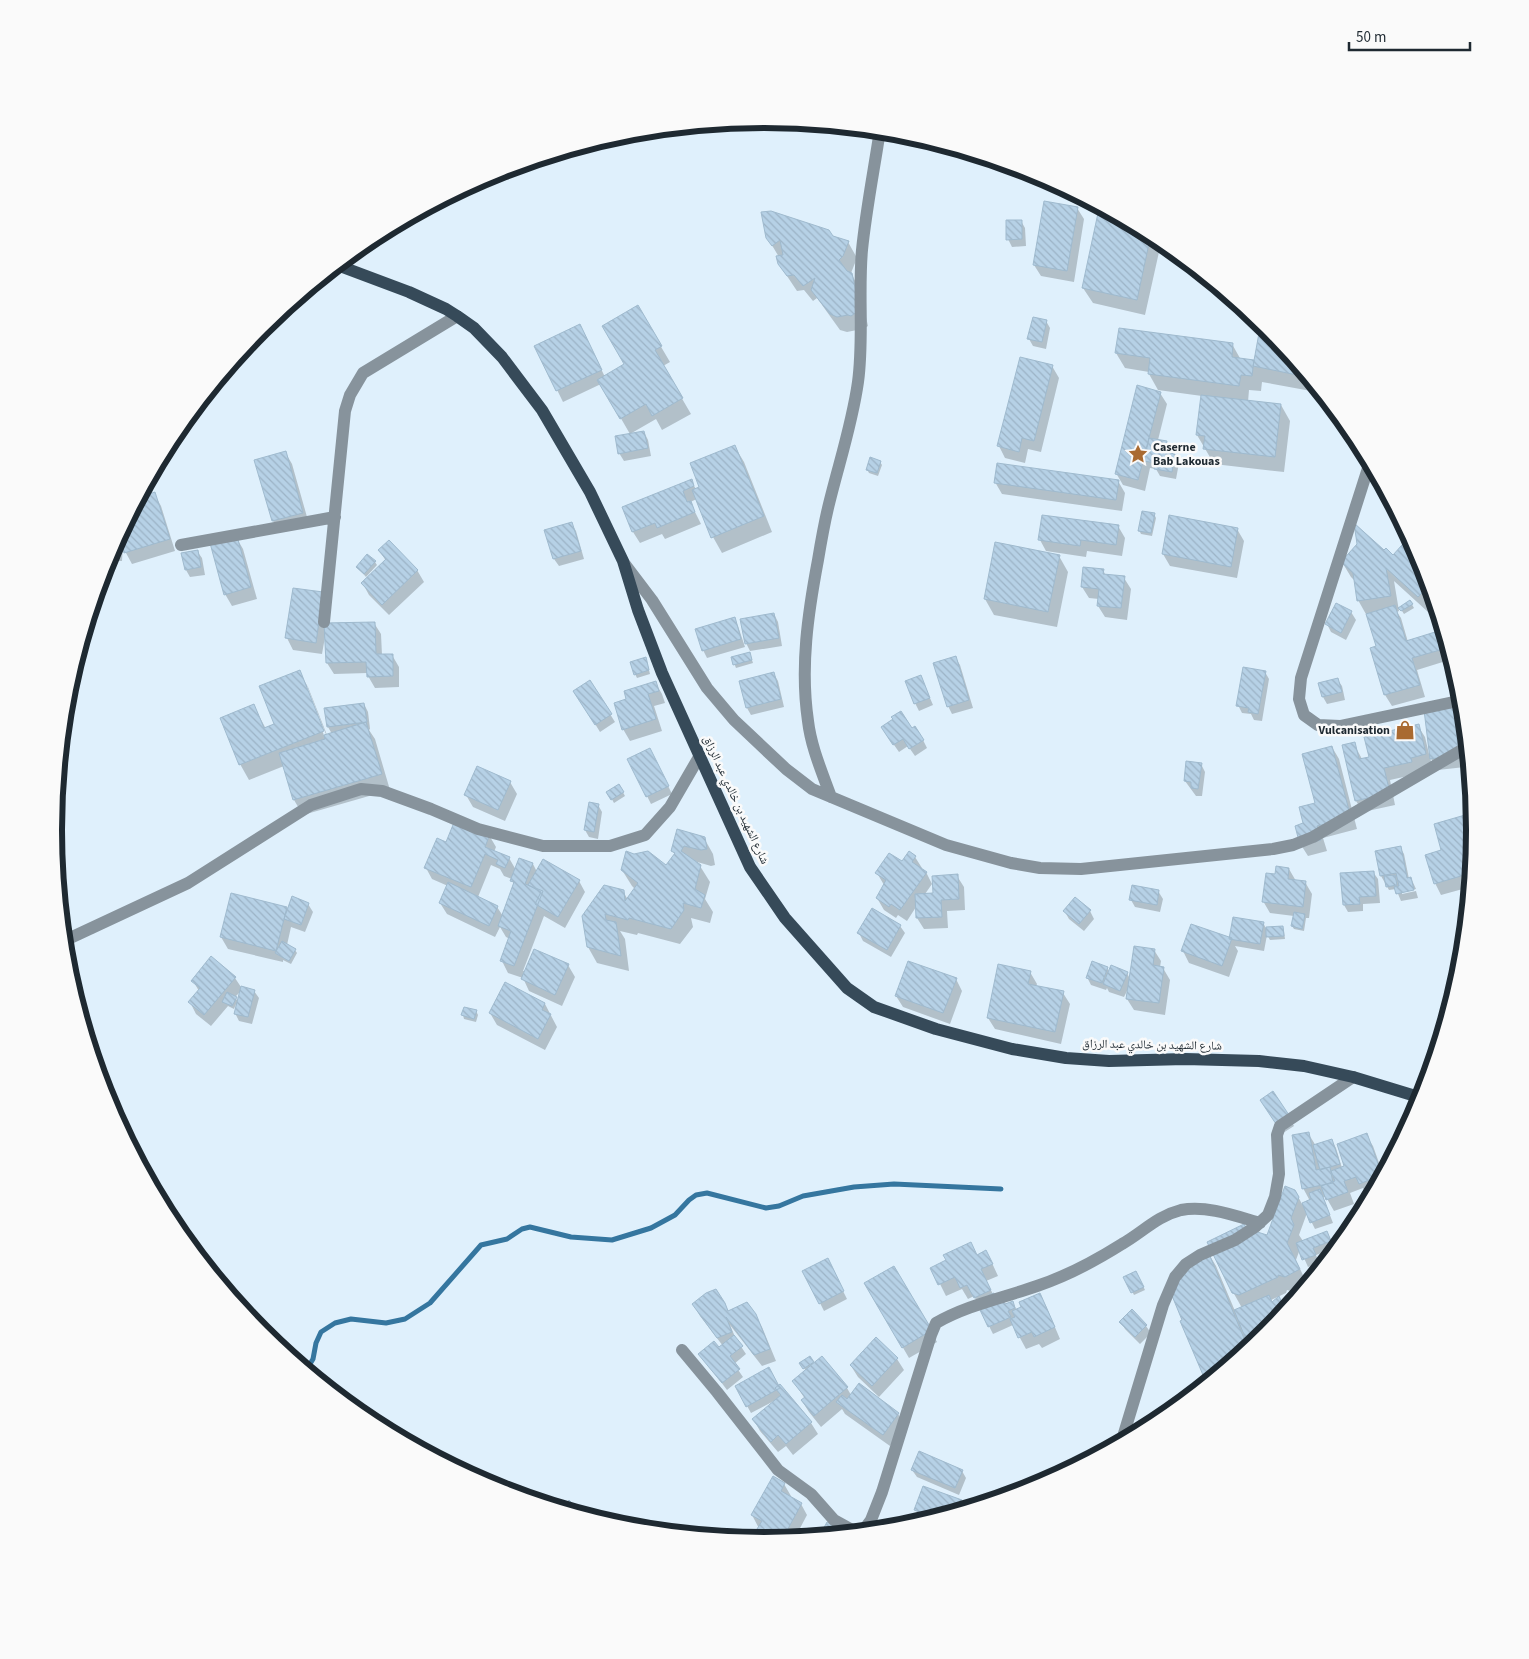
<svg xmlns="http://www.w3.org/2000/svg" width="1529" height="1659" font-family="'Source Sans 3','Noto Naskh Arabic',sans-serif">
<defs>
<pattern id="building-back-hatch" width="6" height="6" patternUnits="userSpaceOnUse" patternTransform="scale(1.25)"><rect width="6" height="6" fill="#b6d1e6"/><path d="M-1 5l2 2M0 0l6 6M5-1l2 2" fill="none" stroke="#9cb3c6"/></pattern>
</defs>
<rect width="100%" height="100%" fill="#dff0fc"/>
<path fill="#0003" fill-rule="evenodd" d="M1077,208L1084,219L1074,282L1041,276L1034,265Z
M1021,221L1025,228L1026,246L1012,247L1008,239Z
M1130,223L1158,238L1161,243L1145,315L1093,303L1083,288Z
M767,237H833L848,242L857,258L851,273L860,290L868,326L861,331L857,330L847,332L840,330L817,298L813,301L804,290L797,291L779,264V257Z
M637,306L670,362L663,366L691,414L662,430L656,419L630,434L601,384L563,402L536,347L580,326L605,377L626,365Z
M1046,321L1050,328L1046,349L1033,346L1029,339Z
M1262,323L1314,384H1312L1311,391L1262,382L1261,391L1249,390L1248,402L1281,405L1290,421L1284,472L1214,464L1197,435L1202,396L1158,390L1149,374V372L1125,368L1116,353L1232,344L1241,360L1255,362Z
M1052,366L1059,378L1041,452L1028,449L1025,463L1005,458L999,446Z
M1160,393L1167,404L1158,440L1166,442L1170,450L1169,454L1174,455L1179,463L1176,479L1160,476L1156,469L1150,468L1145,491L1123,485L1116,473Z
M644,432L648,440L651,456L624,461L619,453Z
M735,447L744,462L772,532L722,553L713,537L697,499L690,502L701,524L665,539L662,534L640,543L633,532L623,508L691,481L696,489L701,487Z
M285,452L292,464L309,524L280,532L273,521L256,461Z
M880,462L882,465L878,476L869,473L867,469Z
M1118,481L1125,493L1122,511L1002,494L995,482Z
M154,494L161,506L175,551L132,564L126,553L123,544L122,561H107L122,532L129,529L127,522L139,499Z
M1154,514L1156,518L1152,536L1141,534L1139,530Z
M571,523L576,531L584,559L559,566L554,559L546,531Z
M1118,526L1125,538L1122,556L1087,551L1086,557L1046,551L1040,540Z
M1237,529L1244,541L1237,578L1170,566L1163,554Z
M236,537L243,549L257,599L232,606L225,594Z
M1411,538L1421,558L1435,604L1428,612L1394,581L1399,611L1397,612L1401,618L1408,642L1434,634L1441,646L1446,661L1417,670L1425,697L1392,706L1385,695L1377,647L1367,616L1358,600L1356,582L1351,577L1342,562L1384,552L1393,556Z
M379,550L417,570L424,582L389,615L369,595L363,584L386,561Z
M197,551L202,558L205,575L190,577L186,570Z
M1059,556L1068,572L1057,627L994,615L985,599Z
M375,562L377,565L366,577L357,567Z
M1103,570L1106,576L1124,578L1131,589L1127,620L1105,617L1098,606L1099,599L1089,598L1082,587Z
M294,589L327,624L374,623L381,634L382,655H392L399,667V687L375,688L368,676V673L334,674L327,663L325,637L322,654L293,650L287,638Z
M1410,601L1414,608L1404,614L1400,608Z
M1337,605L1351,612L1356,620L1346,640L1331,632L1327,624Z
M774,614L778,622L782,646L750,651L746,643Z
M734,618L738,626L745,647L707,658L703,650Z
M751,657L753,663L736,668L732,658Z
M955,657L960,665L973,708L952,714L948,706Z
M647,662L650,674L637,678L635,674Z
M299,672L308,687L327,735L332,734L328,727L364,704L368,712L370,729L369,730L375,739L390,790L303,815L294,800L284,766L249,780L240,764L254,706L266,729L275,725ZM305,686H307L327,737L325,738Z
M1265,672L1269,679L1262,721L1254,720L1251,714L1242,713L1238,705Z
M774,674L778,681L784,707L751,715L747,708L740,682Z
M921,677L933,705L919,711L915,703Z
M1337,679L1342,686L1345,700L1327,704L1323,697L1320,684Z
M590,682L615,722L600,732L575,691Z
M655,682L662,694L665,703L654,706L662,731L630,741L623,729L628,699Z
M1452,707L1459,719L1465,767L1438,770L1430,757L1432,766L1417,774L1390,780L1395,805L1363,812L1356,801L1344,746L1354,744L1362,759L1370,758L1418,726L1425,737L1429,754L1431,753Z
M911,729L923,740L927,748L915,756L908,746L899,752L887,735Z
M1332,747L1339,759L1357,829L1323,838L1327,851L1308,856L1301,845L1304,824L1316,804Z
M654,757L672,794L651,804L629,760Z
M1201,764L1205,772L1202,796H1196L1185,781Z
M510,782L517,794L505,821L473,807L466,795Z
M619,785L625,796L614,803L608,792Z
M598,805L602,812L598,839L589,837L585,830Z
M1465,816L1472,828L1474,838L1470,887L1441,895L1435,883L1443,851Z
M489,835L496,847L494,852L509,858L516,870L533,864L537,872L579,881L585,892L565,928L544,916L523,971L568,965L575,977L562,1006L529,991L523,978L508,973L502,961L510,939L506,937L500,927L495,937L447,914L440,903L448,886L432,879L426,868L446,844ZM491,865L500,869L504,876L512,879L514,886L503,916L497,907L478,897Z
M704,838L713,854L715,865L711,866L694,861L700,866L710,882L705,899L713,912L710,923L691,918L693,927L680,944L638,933L637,935L620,931L625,939L629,971L597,963L588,947L584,916L623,891L628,900L635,889L632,886L622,870L667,866L675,855L672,850Z
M1400,847L1404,854L1409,879L1411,878L1416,889L1402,892V894L1416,891L1418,898L1401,901L1396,889L1389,890L1381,876L1376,852Z
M915,857L922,868L921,870L926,872L932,884L925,894H934L957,876L964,887L965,910L947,911L948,928L924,929L917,918L916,907L907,921L898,915L896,918L884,910L877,898L884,885L877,873Z
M1289,869L1296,881L1305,882L1312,894L1309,918H1306L1304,931L1294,929L1292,926L1294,916L1270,913L1263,901L1276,875Z
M1373,872L1378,879L1380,903L1363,904V911L1348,912L1344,905Z
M1158,891L1163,899L1160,912L1135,907L1131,900Z
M308,904L313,912L305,932L291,927L287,945L295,950L297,953L291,964L283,960V962L228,949L221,937L287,908L288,911Z
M1090,911L1094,919L1084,931L1069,919L1065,912Z
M1263,923L1266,928L1283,927L1284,931L1285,939L1270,940L1267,935L1264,951L1235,946L1238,951L1229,977L1189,963L1183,951L1192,925L1232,940L1231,937Z
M900,926L905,933L891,957L863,941L859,933Z
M1154,950L1161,961L1160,967L1163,968L1170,980L1165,1015L1134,1010L1127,999L1128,989L1124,997L1109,992L1107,988L1106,990L1091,985L1087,977L1107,968L1109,972L1127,973L1130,979Z
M1030,972L1037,984L1036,987L1063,993L1070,1004L1061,1044L995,1029L988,1018Z
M235,978L241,987L254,991L259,998L252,1024L239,1021L235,1013L236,1004L234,1009L228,1006L211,1026L196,1014L190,1002L199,991L193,981ZM242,990L238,1002L235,997Z
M956,979L962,991L950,1024L903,1007L896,996Z
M545,1004L557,1027L545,1050L497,1025L490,1013Z
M476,1011L478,1015L476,1022L464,1019L463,1015Z
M1290,1119L1294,1126L1283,1133Z
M1308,1133L1316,1146L1332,1141L1336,1148L1342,1168L1346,1167L1366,1135L1373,1146L1383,1174L1372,1192L1366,1195L1363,1188L1350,1193L1354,1204L1334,1211L1326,1197H1323L1333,1223L1315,1229L1307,1213L1299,1235L1303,1241L1327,1232L1335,1248L1316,1255L1319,1263L1308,1267L1300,1249L1296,1260L1307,1284L1304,1287L1294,1292L1287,1290L1286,1293L1271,1300L1272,1303L1279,1298L1286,1309L1267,1332L1207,1381L1182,1322L1207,1251L1216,1266L1235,1311L1242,1308L1233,1292L1295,1191L1302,1204L1310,1201L1303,1188Z
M977,1256L992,1263L998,1276L986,1281L993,1294L1005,1305L1012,1302L1017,1310L1040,1295L1046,1306L1060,1339L1042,1348L1039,1344L1026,1349L1013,1325L993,1334L974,1296L968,1299L962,1289L946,1296L932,1268Z
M831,1267L847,1299L824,1311L820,1303Z
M894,1267L937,1342L909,1358L866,1284Z
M1136,1272L1145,1290L1134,1295L1125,1277Z
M724,1303L729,1312L755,1314L762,1327L776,1361L762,1366L730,1325L736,1339L746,1354L734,1364L743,1377L727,1390L700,1354L719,1349L723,1346L700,1316L694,1305Z
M1132,1311L1146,1326L1151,1333L1140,1344L1125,1329L1121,1322Z
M809,1358L814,1364L821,1358L847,1388L851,1395L898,1414L905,1425L890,1446L845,1414L842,1409L821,1427L809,1412L802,1401L805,1399L794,1382L806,1371L801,1364Z
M897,1359L904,1370L879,1397L858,1377L851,1366Z
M736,1386L778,1387L811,1423L818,1434L793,1455L786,1446L778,1452L760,1431L754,1420L774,1401L751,1413Z
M912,1470L962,1471L966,1478L959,1495L917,1477Z
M784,1484L791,1496L790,1498L801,1504L807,1515L798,1532L799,1534L797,1537L765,1540L752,1515Z
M961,1501L965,1508L926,1520L920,1518L916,1510Z"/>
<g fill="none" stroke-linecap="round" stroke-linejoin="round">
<path stroke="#35769f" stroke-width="5" d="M307,1369L313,1359L316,1343L321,1332L335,1323L351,1319L386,1323L405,1319L430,1303L481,1245L507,1239L522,1229L530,1227L571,1237L612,1240L651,1228L675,1215L689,1200L696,1195L707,1193L766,1208L779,1206L803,1196L854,1187L894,1184L1001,1189"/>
</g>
<path fill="url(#building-back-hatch)" stroke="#9fbace" d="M1044,201L1078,207L1067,271L1033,265Z
M771,211L829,230L833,236L849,241L843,256L839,260L847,271L852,273L860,310L851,316L848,315L837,317L830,314L811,290L815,278L803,286L794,275L787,276L778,264L776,256L783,255L780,240L772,246L766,238L761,212Z
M1098,213L1122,218L1151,234L1137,300L1082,288Z
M1006,220H1022V239L1006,240Z
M638,305L662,346L655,350L683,398L652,416L646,404L620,419L597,380L624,364L602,326Z
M1033,317L1047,320L1042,342L1027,339Z
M1261,322L1267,327L1303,371L1302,376L1253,366Z
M580,324L602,370L556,391L534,346Z
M1119,328L1233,343L1232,357L1254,360L1252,376L1241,375L1239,386L1148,374L1150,358L1115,353Z
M1020,357L1053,365L1034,441L1022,438L1019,452L997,446Z
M1137,385L1161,392L1138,480L1115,474Z
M1201,395L1281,404L1275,457L1203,449L1205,436L1196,435Z
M644,431L648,448L618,454L615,436Z
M1149,438L1167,441L1165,452L1175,454L1172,472L1154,469L1155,463L1144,461Z
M735,445L764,516L711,538L692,490L699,487L690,463Z
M286,451L303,513L272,521L254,460Z
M870,457L881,461L877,473L866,470Z
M997,463L1119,480L1116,500L994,483Z
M692,479L694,486L683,491L687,502L691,501L695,512L657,528L655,523L632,532L622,507Z
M155,492L170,539L124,553L119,536L122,530L127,529L126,524L140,497Z
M1142,511L1155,513L1151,533L1138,531Z
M1042,515L1119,525L1116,545L1081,540L1080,546L1038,540Z
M1169,515L1238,528L1231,567L1162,554Z
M572,522L581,551L553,559L544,530Z
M1354,523L1384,550L1386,548L1393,555L1410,536L1421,558L1430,585L1418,597L1386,568L1391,596L1357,601L1353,573L1341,562L1357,544Z
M237,536L251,587L224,595L210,543Z
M119,537V554H110Z
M389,540L418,570L382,605L361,583L386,559L378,550Z
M995,542L1060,555L1048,612L984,599Z
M198,550L201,567L185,570L181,553Z
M367,554L376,561L364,574L356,567Z
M1083,567L1104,569L1103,574L1125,576L1121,608L1097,606L1099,589L1081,587Z
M293,588L323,592L316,643L285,638Z
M1410,600L1413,604L1401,611L1398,608Z
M1336,603L1352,611L1341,633L1325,624Z
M1395,605L1406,641L1435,632L1440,650L1412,658L1420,685L1384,695L1370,648L1376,646L1366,614Z
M774,613L779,638L745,644L740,619Z
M735,617L741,639L702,651L695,629Z
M375,622L376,654H393V676L367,677L366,662L326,663L324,623Z
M750,652L752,660L733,665L731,657Z
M956,656L969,700L947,707L933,663Z
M646,657L649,670L634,675L630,662Z
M1243,667L1266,671L1258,714L1248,712L1249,708L1236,706Z
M300,670L324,731L239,765L220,718L254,704L264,728L274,724L259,686Z
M774,672L781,699L746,708L739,681Z
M921,675L930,698L914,704L905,681Z
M1338,678L1342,692L1322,697L1318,683Z
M590,680L612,714L595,725L573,691Z
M656,681L659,691L648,694L656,719L622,730L614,703L626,699L624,691Z
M364,703L367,722L327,727L324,708Z
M1453,706L1459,755L1430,759L1424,710Z
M901,711L912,728L915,726L924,740L909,749L903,739L893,745L881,727L893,719L891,717Z
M366,722L382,774L293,800L279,753L325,739L324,735Z
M1419,724L1426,754L1411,758L1412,762L1384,768L1390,793L1355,801L1342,745L1355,742L1359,759L1369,757L1364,737Z
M1332,746L1351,818L1317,826L1321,840L1300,845L1295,826L1303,823L1299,807L1315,803L1302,754Z
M650,748L669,786L646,797L627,759Z
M1186,761L1202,763L1198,789L1191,788V782L1184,781Z
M477,766L511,781L498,810L464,795Z
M619,784L624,792L611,800L606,792Z
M589,802L599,804L594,832L584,830Z
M1465,815L1474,843L1471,873L1434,884L1425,855L1441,850L1434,824Z
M455,820L490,834L485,847L510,857L505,868L496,864L498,860L485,854L471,887L424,868L437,838L446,842Z
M677,829L705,837L707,849L701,850L684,846L681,851L701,865L695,889L705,895L701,908L683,903L684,910L671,929L629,918L628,920L605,914L606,920L616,922L621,956L587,947L582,916L604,885L624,890L625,901L638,883L621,870L626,851L634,854L648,851L666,865L675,853L671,851Z
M1401,846L1407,878L1411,877L1414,890L1396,894L1394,887L1399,886L1396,873L1380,876L1375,851Z
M909,851L916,856L912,862L927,872L900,910L891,904L889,907L876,898L886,880L875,873L889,853L902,861Z
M519,858L533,863L525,884L543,891L514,966L500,961L511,931L498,926L514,882L510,881Z
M543,859L580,880L558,917L535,904L541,892L528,885Z
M1276,866L1289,868L1288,879L1306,881L1303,907L1262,902L1266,873L1275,874Z
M1374,871L1376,896L1359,897L1360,904L1343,905L1340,873Z
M958,874L959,899L941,900L942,917L916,918L915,894L933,893L932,876Z
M1395,875L1397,885L1386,887L1384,876Z
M448,882L498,906L489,926L439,903Z
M1132,885L1159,890L1157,905L1129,900Z
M231,893L287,907L276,951L220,937Z
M292,896L309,903L301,925L284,919Z
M1075,897L1091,910L1079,924L1063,911Z
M872,908L901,925L887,950L857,933Z
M1294,912L1305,914L1302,929L1291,926Z
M1233,917L1264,922L1260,944L1229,939Z
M1191,924L1232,938L1222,966L1181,951Z
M1283,926L1284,936L1266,937V927Z
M282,941L296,949L289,961L275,953Z
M1134,946L1155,949L1153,965L1164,967L1159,1003L1126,999Z
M534,949L569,964L555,995L521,979Z
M211,956L236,977L204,1015L188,1002L200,988L191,981Z
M908,961L957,978L943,1013L895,996Z
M1092,961L1108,967L1102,983L1086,978Z
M998,964L1031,971L1028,984L1064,991L1055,1032L987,1018Z
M1111,965L1128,972L1120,991L1103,984Z
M505,982L545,1003L542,1010L551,1014L538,1039L489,1013Z
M241,986L255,990L248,1017L234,1014Z
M227,992L237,997L232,1006L222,1002Z
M464,1007L477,1010L474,1019L461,1015Z
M1273,1091L1291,1118L1278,1127L1260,1100Z
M1309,1132L1316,1170L1330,1167L1333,1183L1302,1189L1292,1135Z
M1367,1133L1382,1175L1359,1184L1356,1177L1344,1181L1348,1192L1326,1200L1321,1186L1335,1181L1331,1171L1344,1166L1337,1144Z
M1332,1139L1340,1164L1320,1170L1313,1145Z
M1285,1186L1295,1190L1299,1197L1291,1218L1294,1225L1287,1243L1300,1269L1285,1277L1278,1275V1277L1239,1295L1232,1293L1207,1242L1244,1224L1248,1231L1251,1230L1267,1235Z
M1320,1189L1330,1215L1310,1223L1302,1203L1311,1199L1309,1193Z
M1327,1231L1331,1241L1313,1248L1316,1255L1302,1260L1296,1243Z
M971,1242L977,1255L986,1250L993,1264L981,1269L991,1290L974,1298L967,1285L960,1288L955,1277L938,1285L930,1268L946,1260L943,1255Z
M1207,1249L1248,1348L1206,1382L1180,1321L1182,1320L1168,1286Z
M828,1258L844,1291L819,1304L802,1271Z
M894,1266L932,1330L902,1348L864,1283Z
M1136,1271L1144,1287L1131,1293L1123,1277Z
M716,1289L725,1303L728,1311L747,1302L756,1314L770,1349L754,1355L726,1317L732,1332L717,1338L692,1304L706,1293Z
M994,1293L995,1296L1000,1294L1005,1304L1013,1301L1015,1308L1008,1311L1011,1317L988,1327L980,1310L989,1295Z
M1040,1293L1055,1327L1034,1337L1032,1332L1018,1338L1010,1319L1015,1317L1012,1311L1021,1307L1019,1302Z
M1269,1295L1272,1302L1279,1296L1285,1310L1267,1332L1249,1347L1234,1310Z
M1132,1309L1147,1325L1135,1337L1119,1322Z
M734,1335L743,1346L730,1356L740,1369L722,1383L698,1354L714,1341L719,1347Z
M876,1337L898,1358L872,1386L850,1365Z
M810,1356L814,1362L803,1369L799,1363Z
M822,1356L848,1387L814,1416L801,1400L805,1397L792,1381Z
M769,1367L780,1388L746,1407L735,1386Z
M859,1383L899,1413L883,1435L836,1402L842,1395L847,1399Z
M780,1384L812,1422L786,1444L778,1435L771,1442L752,1419L781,1395L775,1388Z
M919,1451L963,1470L955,1488L911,1470Z
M773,1476L785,1483L781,1491L802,1503L783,1538L776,1539L757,1529L762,1521L751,1515Z
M923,1486L962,1500L958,1510L934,1517L914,1510Z
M514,1487L538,1500L512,1492Z
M569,1500L582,1513L562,1507Z
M904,1515L913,1524L892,1528Z
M827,1522L845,1532L820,1535Z"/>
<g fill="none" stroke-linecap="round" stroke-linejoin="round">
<path stroke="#87939c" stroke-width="12" d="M1370,462L1301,678L1299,699L1304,715L1318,725L1340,726L1463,700
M181,545L335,517
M624,563L652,600L707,688L734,720L786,769L812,789L946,845L1011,863L1040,868L1081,869L1273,849L1293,845L1313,837L1467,747
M324,622L345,411L350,395L363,373L457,316
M831,797C822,772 811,747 808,721C800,667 808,613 818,560C821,542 824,525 828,508C838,466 852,425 858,382C864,338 858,294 862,250C866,210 874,170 880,130
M65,943L68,939L188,883L311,805L361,789L382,791L431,809L478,829L543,846H610L645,835L670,807L699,757
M682,1350L717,1392L778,1470L811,1494L834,1520L854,1531
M1122,1440L1163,1305L1175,1277L1186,1264L1200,1255L1235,1240L1255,1227L1268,1215L1275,1197L1279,1174L1277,1135L1280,1126L1353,1077
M863,1531L871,1520L882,1492L931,1335L936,1323C967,1305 1003,1298 1037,1286C1067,1276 1095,1261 1122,1244C1143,1232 1157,1216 1181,1210C1207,1205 1236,1216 1260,1223"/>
<path stroke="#364a59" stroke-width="12" d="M337,265L409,292L446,309L457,316L474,328L502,357L542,410L590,492L623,561L638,610L662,673L750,867L785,918L847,988L874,1007L936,1029L1012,1049L1066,1058L1109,1061L1185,1059L1259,1061L1304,1066L1353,1077L1422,1098"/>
</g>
<defs>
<symbol id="sight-bare" viewBox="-9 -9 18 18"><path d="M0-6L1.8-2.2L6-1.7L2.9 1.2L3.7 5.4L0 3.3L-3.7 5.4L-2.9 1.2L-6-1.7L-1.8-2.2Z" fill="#a96a31" stroke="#fafafa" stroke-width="2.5" paint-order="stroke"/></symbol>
<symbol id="shop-bare" viewBox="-9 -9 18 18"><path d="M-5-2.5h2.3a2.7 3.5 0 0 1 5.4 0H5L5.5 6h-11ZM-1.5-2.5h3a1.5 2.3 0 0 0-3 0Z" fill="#a96a31" stroke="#fafafa" stroke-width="2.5" paint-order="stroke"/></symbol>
</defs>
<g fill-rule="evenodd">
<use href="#sight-bare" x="1124" y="440" width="28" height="28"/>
<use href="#shop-bare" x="1391" y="716" width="28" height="28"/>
</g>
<g text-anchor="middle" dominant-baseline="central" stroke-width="5" stroke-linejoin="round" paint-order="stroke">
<g font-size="12" font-weight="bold" fill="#1e2931" stroke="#fafafa" text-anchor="start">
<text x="1153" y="447">Caserne<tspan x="1153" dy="14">Bab Lakouas</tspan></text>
<text x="1390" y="730" text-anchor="end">Vulcanisation</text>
</g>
<g font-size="12" fill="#1e2931" stroke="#fafafa">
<text transform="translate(736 800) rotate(65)">شارع الشهيد بن خالدي عبد الرزاق</text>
<text transform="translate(1152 1045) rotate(1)">شارع الشهيد بن خالدي عبد الرزاق</text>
</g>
</g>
<path d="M0 0H1529V1659H0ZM62 830a702 702 0 1 1 1404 0a702 702 0 1 1-1404 0Z" fill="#fafafa" fill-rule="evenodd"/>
<path fill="none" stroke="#1e2931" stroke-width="6" d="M62 830a702 702 0 1 1 1404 0a702 702 0 1 1-1404 0Z"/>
<path d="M1349 42v8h121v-8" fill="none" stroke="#1e2931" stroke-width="2.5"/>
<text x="1356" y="42" font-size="15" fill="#1e2931" stroke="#fafafa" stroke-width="4" paint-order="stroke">50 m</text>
</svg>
